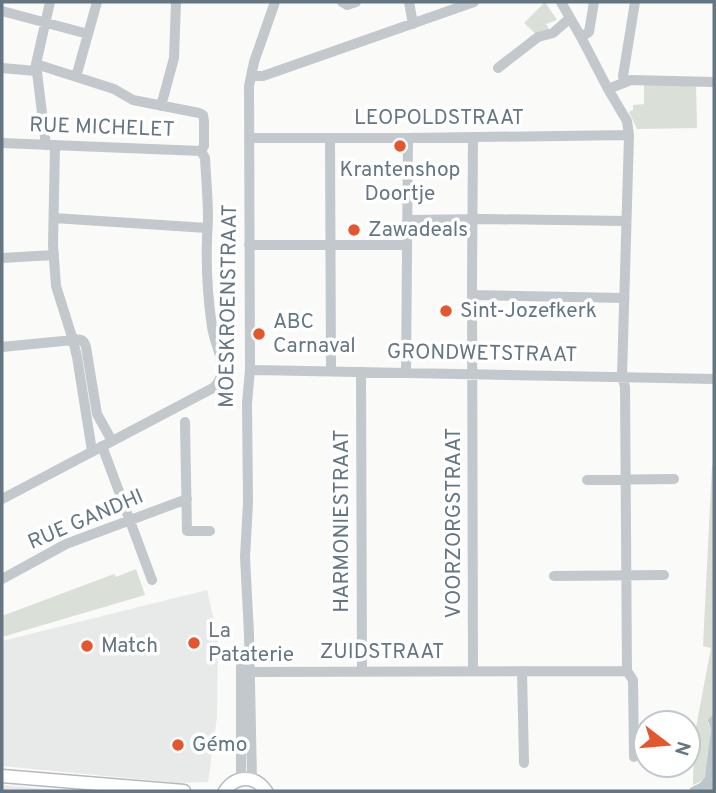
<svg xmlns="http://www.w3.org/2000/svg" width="716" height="793" font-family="Overpass,sans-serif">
<rect width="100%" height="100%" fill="#fafaf8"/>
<path fill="#e8e9e9" d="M207,590L218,639L217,717L208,782L179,783L2,766V641Z
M2,785L67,791H2Z"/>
<path fill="#dadfd7" d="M545,2L557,20L546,24L549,29L536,34L524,23Z
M644,85H696L697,128L637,129L629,112L633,110V105L644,104Z
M712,465H714V713L711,716L708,723L711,730L707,771C705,779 701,782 693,785L694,738L711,648L703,646Z
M136,569L145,595L2,637V616L114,574L116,577Z"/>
<path fill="#bbc7cb" d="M714,713V791H690V788L700,783L705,777L711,730L708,720Z"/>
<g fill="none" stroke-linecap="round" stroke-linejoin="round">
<defs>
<path id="major" d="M2,776L184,791
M225,791C236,775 255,775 266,791"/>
</defs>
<use href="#major" stroke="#b5babe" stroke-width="15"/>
<path stroke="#c3c8cc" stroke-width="10" d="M342,2L347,5L356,2
M409,2L413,24
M561,2L581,37L608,89L631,80L714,82
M2,11L88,34
M581,37L589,32L594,2
M36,64L114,89L133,100L199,113L203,115L204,121V146L201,151
M2,68L36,71
M498,68L538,37L553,33L570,18
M251,76H263L474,2
M76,77L97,2
M625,81L623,76L635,2
M608,89L627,121L629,135L622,376L625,387L627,671L633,680L634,757
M161,106L174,58L176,2
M249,138H408L629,135
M330,138L331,370
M2,143L201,151
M46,145L36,64L50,2
M55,145L53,245L56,286L73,340L77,357L92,451
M54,218L207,228
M407,220L483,219L626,221
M249,245H407
M2,258L54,255
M472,295L623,298
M2,347L73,340C80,339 84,339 86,347L97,414L112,441
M250,370L714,379
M361,372L362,670
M406,372L408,138
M185,422L187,531H210
M102,446L152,580
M587,480L674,479
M2,499L213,388C232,372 215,347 212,327C208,299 206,268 207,240C207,232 208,225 208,218C208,198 206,178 205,158L201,151
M554,576L664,575
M2,579L66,544L187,499
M473,671L472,284L473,137
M522,671L524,763
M241,672L627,671
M241,779V665
M252,780L249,634L245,557L248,503L247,403L250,370L249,86L254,62L275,2"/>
<use href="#major" stroke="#fff" stroke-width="12"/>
</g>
<g fill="#e4572e" stroke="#fff" stroke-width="2.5">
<circle cx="400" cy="146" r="7"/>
<circle cx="354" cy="230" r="7"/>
<circle cx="446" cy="311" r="7"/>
<circle cx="259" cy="334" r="7"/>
<circle cx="194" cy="643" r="7"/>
<circle cx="87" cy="646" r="7"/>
<circle cx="178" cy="745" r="7"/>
</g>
<g text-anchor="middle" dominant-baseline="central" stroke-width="7" stroke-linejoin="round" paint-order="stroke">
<g font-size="21" fill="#657683" stroke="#fff">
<text x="439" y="118">LEOPOLDSTRAAT</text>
<text transform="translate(102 128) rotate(2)">RUE MICHELET</text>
<text transform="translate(229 306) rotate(-89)">MOESKROENSTRAAT</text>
<text transform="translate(482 354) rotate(1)">GRONDWETSTRAAT</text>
<text transform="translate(86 520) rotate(-23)">RUE GANDHI</text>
<text transform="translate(342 521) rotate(-90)">HARMONIESTRAAT</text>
<text transform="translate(454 523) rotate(-90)">VOORZORGSTRAAT</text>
<text x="382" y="652">ZUIDSTRAAT</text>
</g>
<g font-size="21" fill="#657683" stroke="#fff" text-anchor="start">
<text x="400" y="170" text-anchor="middle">Krantenshop<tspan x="400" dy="24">Doortje</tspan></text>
<text x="368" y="230">Zawadeals</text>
<text x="460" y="311">Sint-Jozefkerk</text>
<text x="273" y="322">ABC<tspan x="273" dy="24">Carnaval</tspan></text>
<text x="208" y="631">La<tspan x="208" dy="24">Pataterie</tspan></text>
<text x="101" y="646">Match</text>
<text x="192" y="745">Gémo</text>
</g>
</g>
<rect width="716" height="793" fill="none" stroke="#657683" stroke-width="7"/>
<g transform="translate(667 744) rotate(106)"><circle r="33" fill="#ffffff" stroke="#c1c8cd" stroke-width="2"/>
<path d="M0-5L12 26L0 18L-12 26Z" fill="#e4572e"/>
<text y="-10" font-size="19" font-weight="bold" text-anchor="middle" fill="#657683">N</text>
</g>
</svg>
